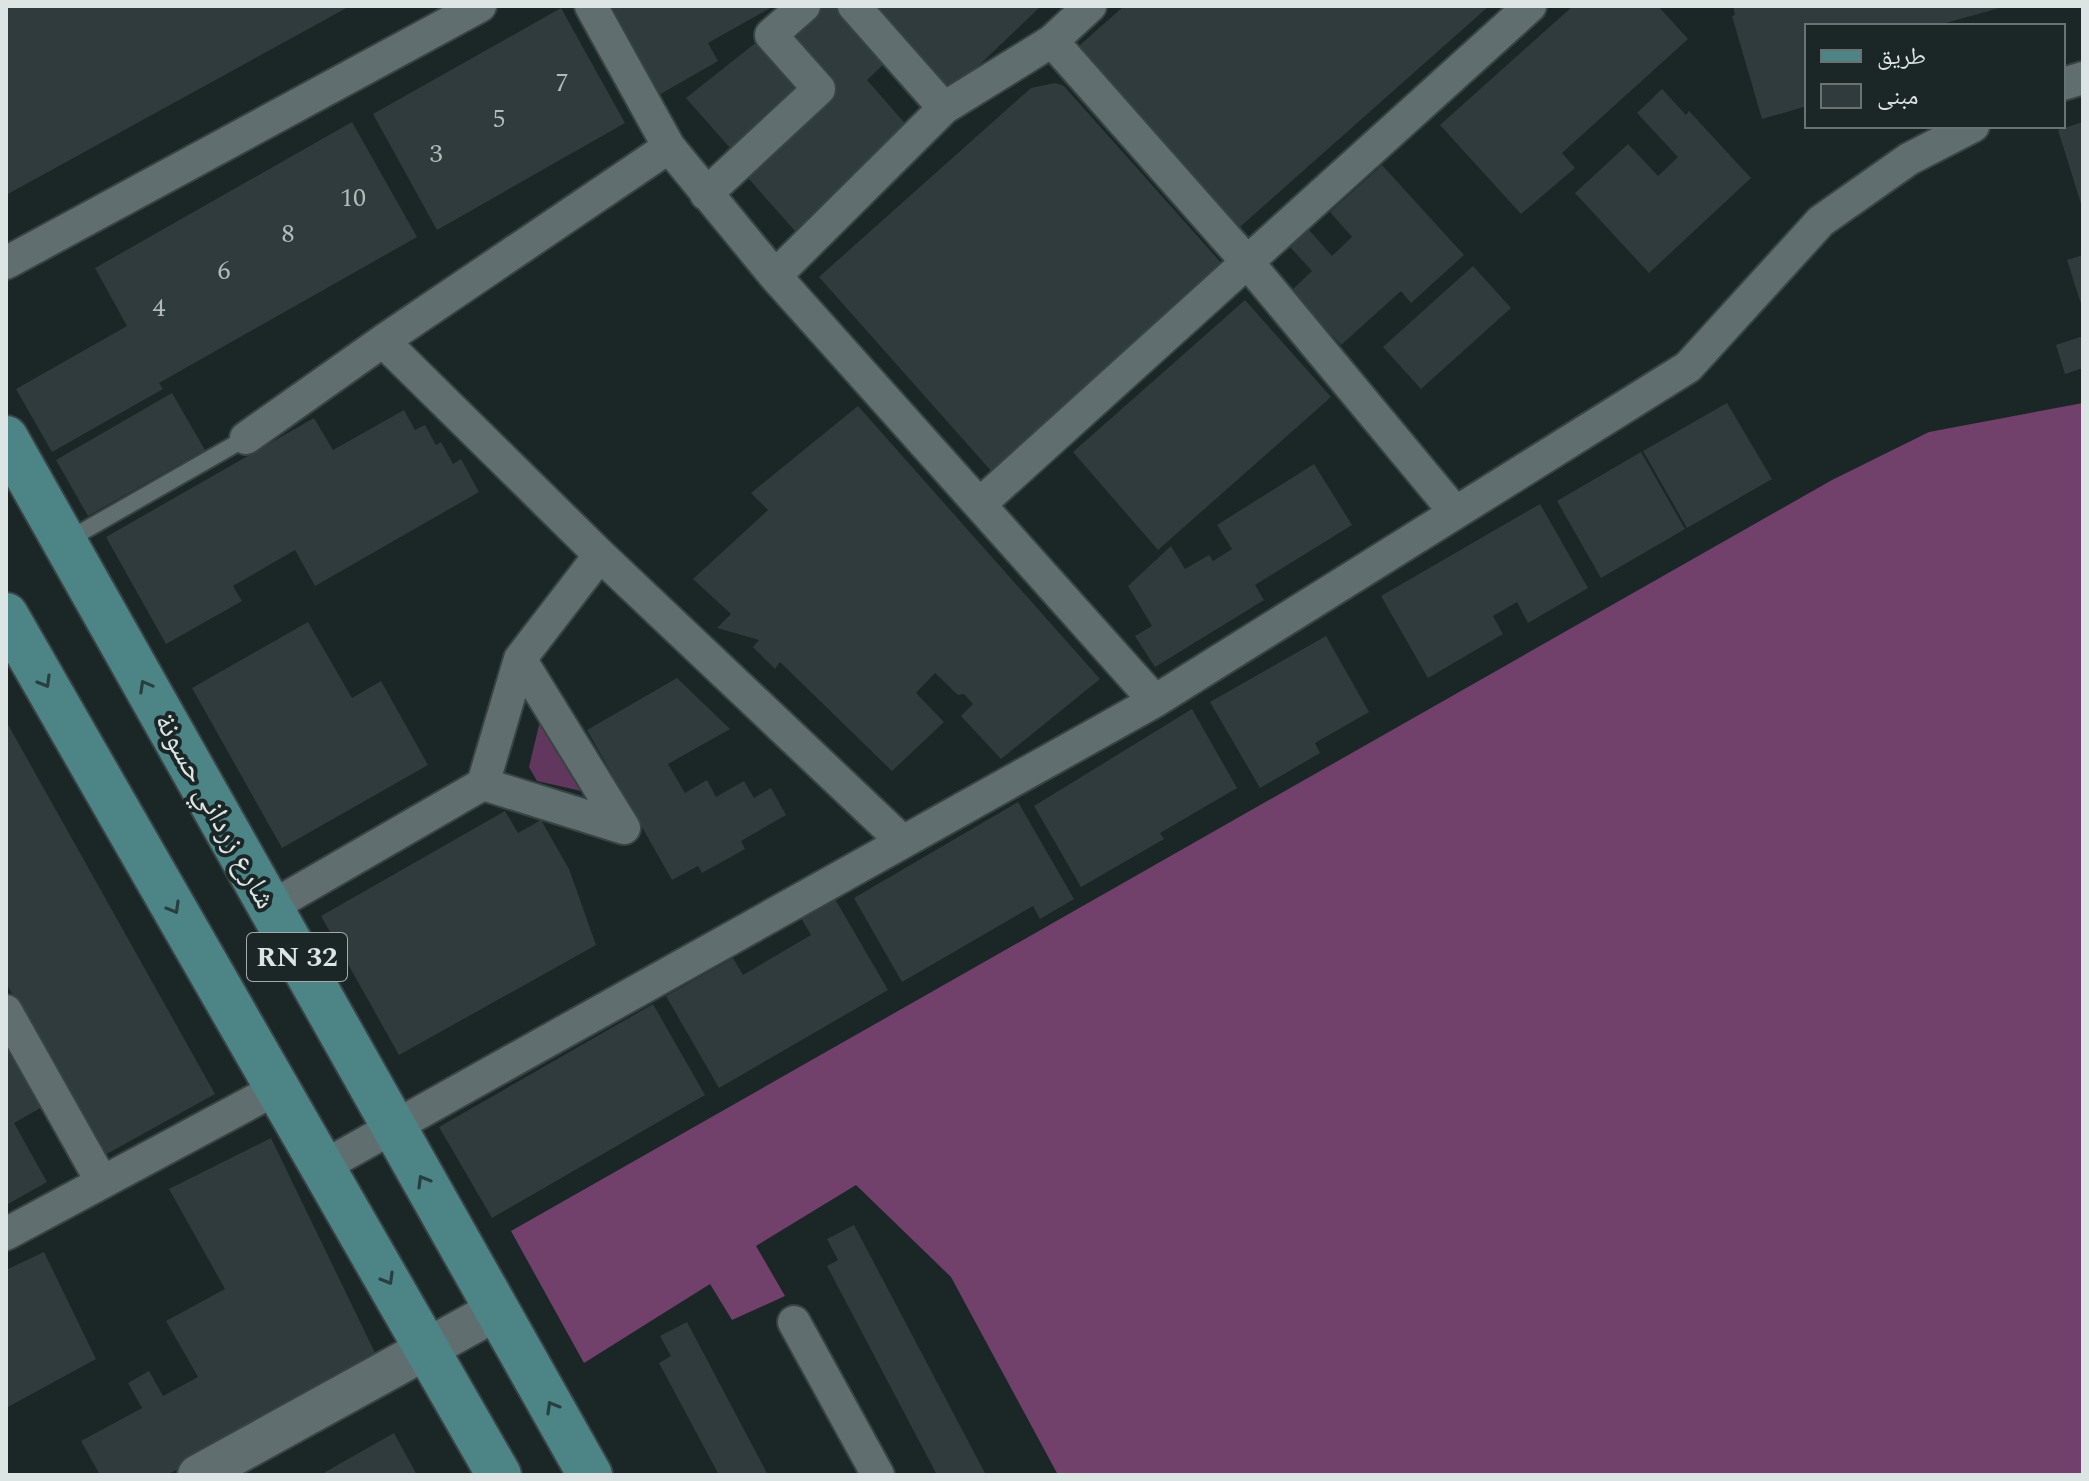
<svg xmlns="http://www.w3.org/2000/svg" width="2089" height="1481" font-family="Spectral,'Noto Naskh Arabic',serif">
<rect width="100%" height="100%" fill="#1b2727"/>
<path fill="#61375d" d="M541,717L590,793L537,781L529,767Z"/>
<path fill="#71416c" d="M2083,403V1475H1058L951,1277L856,1185L756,1246L785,1296L732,1320L710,1284L584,1363L511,1231L1832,480L1929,432Z"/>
<path fill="#2f3b3c" d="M6,6H350L6,195Z
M599,6H774L708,43L718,61L652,99Z
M811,6H836L886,62L867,80L909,128L795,231L742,171L836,87L785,29Z
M865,6H1041L949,94Z
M1124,6H1489L1240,227L1079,46Z
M1573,6H1658L1688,39L1562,153L1575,168L1521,214L1440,125Z
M1733,6H2003V7L1935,26H1807V106L1762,119L1732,16L1735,15Z
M561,8L625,123L437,230L373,114Z
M758,41L808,94L738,157L686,98Z
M1055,83L1064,86L1224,266L992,472L819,277L1031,88Z
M1662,89L1686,115L1689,111L1751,178L1649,273L1575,193L1628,144L1658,176L1678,157L1637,113Z
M352,122L417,237L159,383L163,389L52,452L16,389L127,326L95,268Z
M2083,122V207H2082L2058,130Z
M1382,165L1464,255L1411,303L1401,291L1341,345L1291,291L1312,271L1290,247L1309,230L1332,256L1352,237L1330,212Z
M2083,255V307H2082L2067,260Z
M1473,266L1511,308L1421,389L1383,347Z
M1245,300L1331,397L1158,550L1073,452Z
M2083,336V368L2065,374L2056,345Z
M172,393L205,450L88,516L56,460Z
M1727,403L1772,479L1687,528L1643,451Z
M858,406L1100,679L1001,759L961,716L973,704L964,694L958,695L935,673L916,693L944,722L892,771L780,662L775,669L753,647L759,640L717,628L731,614L693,579L768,510L751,493Z
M404,410L415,430L425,425L436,445L441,442L453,464L461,459L479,492L315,586L295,550L233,586L242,601L166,644L106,537L314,418L333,450Z
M1641,452L1685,529L1601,578L1557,501Z
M1314,464L1352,525L1255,585L1264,600L1155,667L1135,636L1152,626L1128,586L1171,546L1185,569L1209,555L1213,561L1232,549L1217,525Z
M1540,504L1588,588L1528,623L1517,602L1493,616L1503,634L1428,678L1381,596Z
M308,622L352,698L381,681L428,765L282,848L192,688Z
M1326,636L1369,712L1315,743L1320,753L1260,788L1210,702Z
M677,678L730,729L668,764L685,793L707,780L716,797L744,781L754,798L771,788L786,815L741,841L745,849L702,873L698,866L672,880L587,730Z
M1192,709L1237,788L1160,833L1164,839L1081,887L1034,806Z
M6,721L215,1094L103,1156L6,983Z
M1018,802L1074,899L1040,919L1033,906L902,982L854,898Z
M505,811L518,833L541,820L569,869L596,945L399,1055L321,916Z
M835,899L888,990L719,1088L666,996L733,958L743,975L811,935L801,918Z
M653,1004L705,1095L492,1218L439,1127Z
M13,1048L44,1106L14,1123L47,1182L8,1204L6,1052Z
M271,1138L379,1361L167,1475H100L81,1441L142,1408L128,1383L149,1371L163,1396L198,1377L166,1321L225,1289L169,1189Z
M854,1225L986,1475H937L827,1266L838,1260L827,1239Z
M44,1252L96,1359L6,1408V1270Z
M687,1322L768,1475H719L659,1363L671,1356L660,1336Z
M394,1433L417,1475H320Z"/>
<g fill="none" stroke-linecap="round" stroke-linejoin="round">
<defs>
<path id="service" d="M66,541L246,438"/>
<path id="minor" d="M591,6L669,147
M854,6L944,108
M1052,41L1249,264L1455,512
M2063,84L2083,78
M706,194L819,89L771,35L804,6
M6,263L480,6
M775,276L944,108L1052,41L1090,6
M383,341L669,147L775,276L1155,701
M246,438L383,341L600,555L901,840
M981,503L1530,6
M483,784L624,828L520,659
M269,908L483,784L520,659L600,555
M6,1011L102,1182
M324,1166L1155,701L1688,367L1821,221L1909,159L1973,126
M6,1234L278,1088
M794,1322L878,1475"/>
<path id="tertiary" d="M198,1475L497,1310"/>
<path id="primary" d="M6,438L590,1475
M6,615L499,1475"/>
</defs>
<use href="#service" stroke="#394343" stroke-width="20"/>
<use href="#minor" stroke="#394343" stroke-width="36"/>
<use href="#tertiary" stroke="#394343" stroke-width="44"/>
<use href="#primary" stroke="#394343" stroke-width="48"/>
<use href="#service" stroke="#616e6f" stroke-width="16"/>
<use href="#minor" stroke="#616e6f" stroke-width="32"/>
<use href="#tertiary" stroke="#616e6f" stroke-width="40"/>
<use href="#primary" stroke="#4d8587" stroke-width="44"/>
</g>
<defs><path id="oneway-chevron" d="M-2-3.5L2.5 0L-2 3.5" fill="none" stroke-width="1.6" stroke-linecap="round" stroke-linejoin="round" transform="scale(2)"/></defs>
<g stroke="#283e3f">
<use href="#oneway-chevron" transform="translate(45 682) rotate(60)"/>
<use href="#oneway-chevron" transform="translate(145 686) rotate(-119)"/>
<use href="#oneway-chevron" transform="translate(174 908) rotate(60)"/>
<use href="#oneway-chevron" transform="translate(423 1181) rotate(-120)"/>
<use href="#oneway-chevron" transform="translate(388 1279) rotate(60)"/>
<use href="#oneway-chevron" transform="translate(552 1407) rotate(-120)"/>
</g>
<g text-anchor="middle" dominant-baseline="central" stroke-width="8" stroke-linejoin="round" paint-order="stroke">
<g font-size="26" fill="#b2baba">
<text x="562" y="83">7</text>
<text x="499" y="119">5</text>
<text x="436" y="154">3</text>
<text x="353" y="198">10</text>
<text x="288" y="234">8</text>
<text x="224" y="271">6</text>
<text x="159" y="308">4</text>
</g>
<rect fill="#1b2727" stroke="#a3abab" stroke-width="2" x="247" y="933" width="100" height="48" rx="6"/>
<g font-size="28" font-weight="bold" fill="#dde4e4">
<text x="297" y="957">RN 32</text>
</g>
<g font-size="30" fill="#dde4e4" stroke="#1b2727">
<text transform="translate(215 811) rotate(61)">شارع زرداني حسونة</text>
</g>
</g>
<rect width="2089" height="1481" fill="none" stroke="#dde4e4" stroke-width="16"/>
<rect x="1805" y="24" width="260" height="104" fill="#1b2727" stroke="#697373" stroke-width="2"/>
<rect x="1821" y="50" width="40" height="12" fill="#4d8587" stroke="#697373" stroke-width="2"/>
<text x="1877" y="64" font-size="24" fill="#dde4e4">طريق</text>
<rect x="1821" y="84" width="40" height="24" fill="#2f3b3c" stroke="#697373" stroke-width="2"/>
<text x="1877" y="104" font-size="24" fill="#dde4e4">مبنى</text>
</svg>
